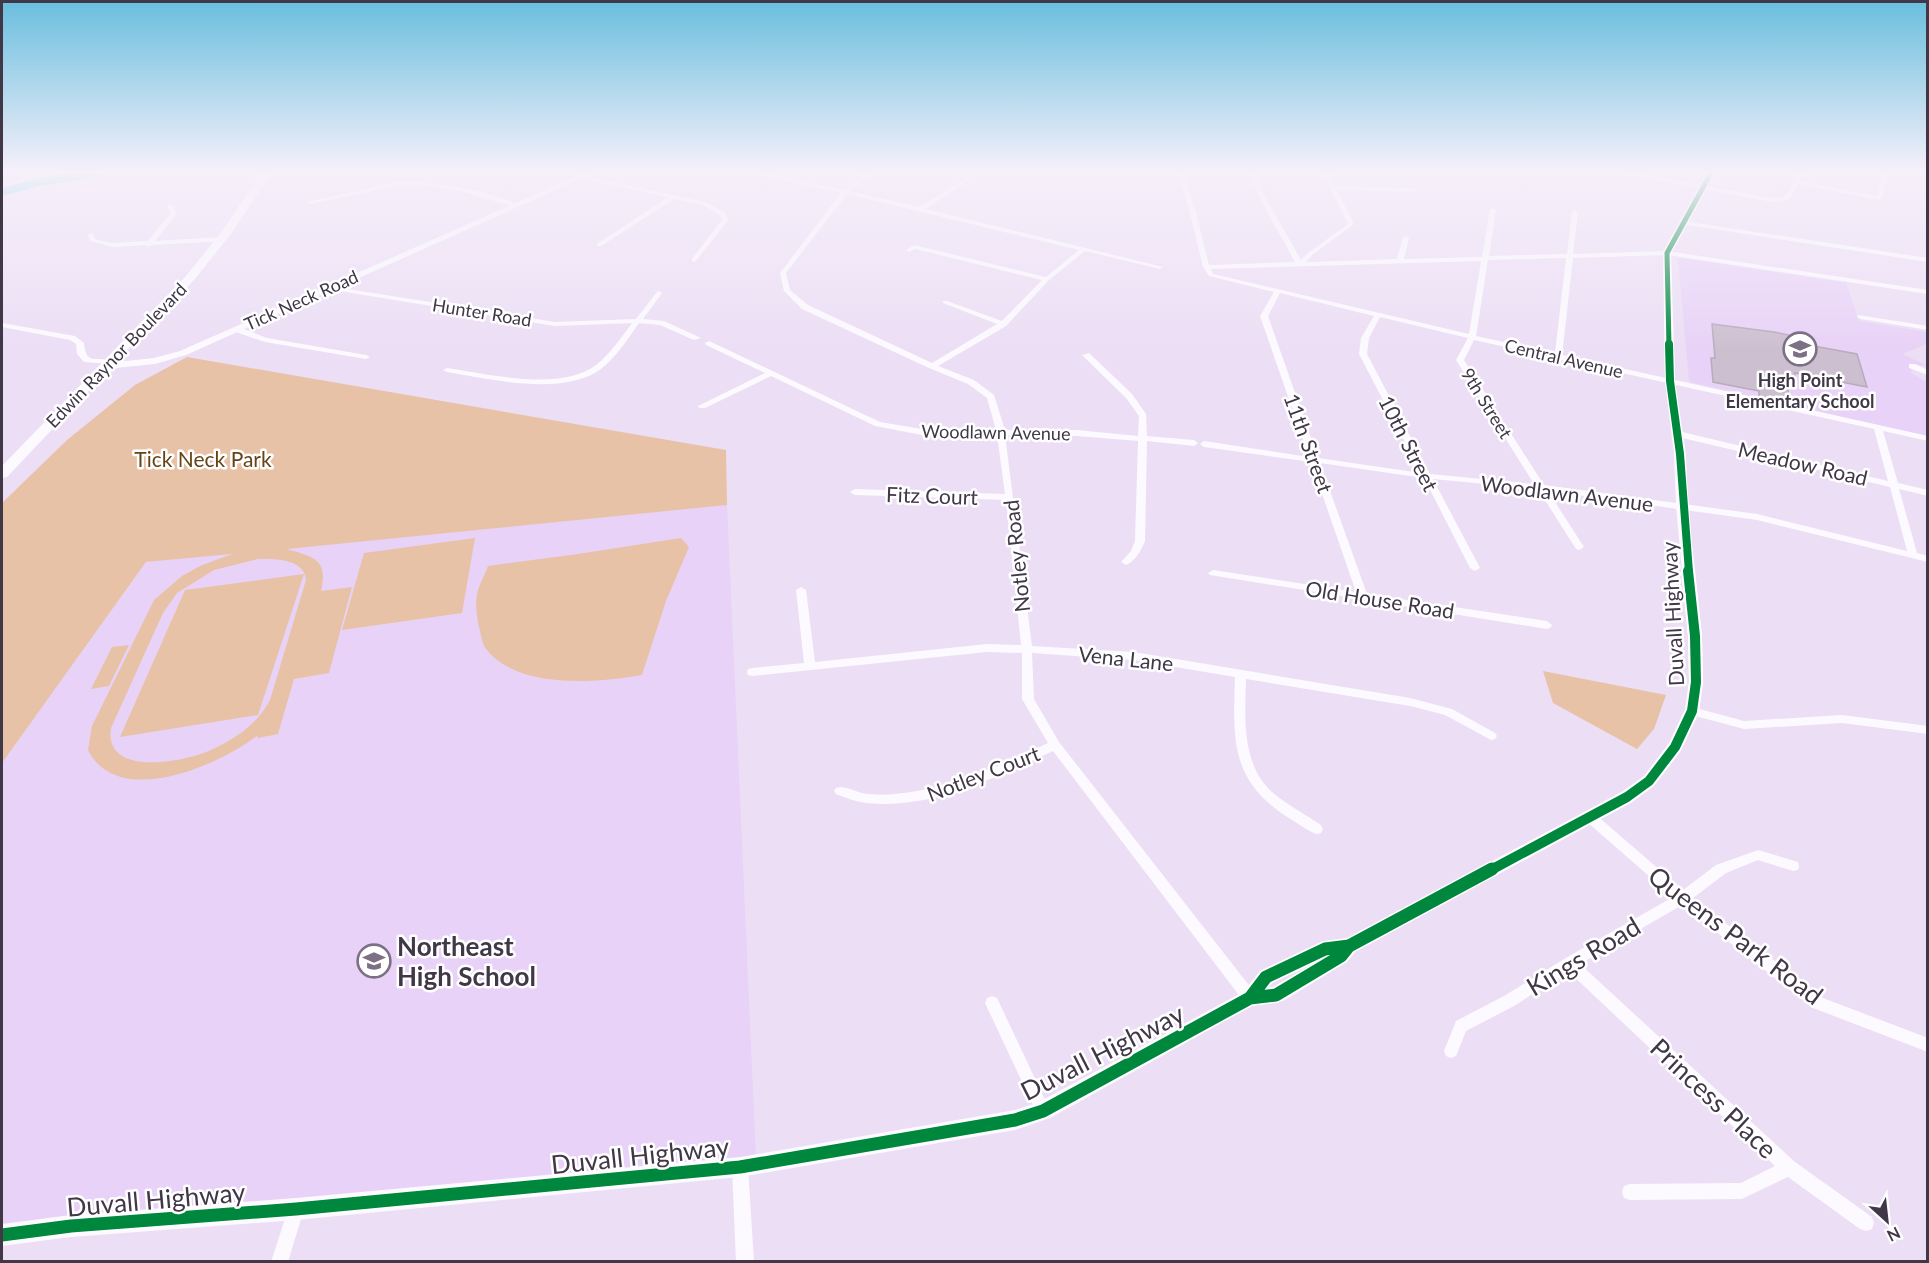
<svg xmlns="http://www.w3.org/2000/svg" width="1929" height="1263" font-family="Lato,sans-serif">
<rect width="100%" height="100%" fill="#ecdef5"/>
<path fill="#e8d2f7" d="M1682,258L1846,283L1859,321L1927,332V344L1902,354L1926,365L1912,366L1911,373L1927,382V436L1694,383L1689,380L1678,259Z
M727,505L756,1159L2,1225V763L146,562Z"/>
<path fill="#e8c2a7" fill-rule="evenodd" d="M187,357L726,450L727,505L287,549C312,557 329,558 321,591L352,587L329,673L294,679L278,734L258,738L257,736C219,765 118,810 88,750L92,726L154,600L182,576L200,566L232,554L146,562L2,763V503L67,440L135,385ZM258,559C274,559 304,558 306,580L270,700C258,724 234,739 211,750C185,762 103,778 111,728L163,613L177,593L214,570Z
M475,538L462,613L342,630L364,553Z
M681,538L689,547L666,601L642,675C597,683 518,690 486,649C482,644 481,634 479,627C477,618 475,604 477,595C478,586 485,575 488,566L578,554Z
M304,574L258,715L120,737L185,590Z
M129,645L109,686L91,689L112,647Z
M1543,671L1666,695L1654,729L1637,749L1553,703Z"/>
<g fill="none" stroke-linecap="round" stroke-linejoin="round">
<path fill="#4ccdd0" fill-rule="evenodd" d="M73,173H102L96,177L36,187L2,196V188L35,179Z"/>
</g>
<path fill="#ccbfcf" stroke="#b9abbc" stroke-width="1.5" d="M1712,324L1774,332L1798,337L1797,343L1857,354L1867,387L1795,373L1794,386L1787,384L1790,402L1759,396V391L1713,382L1711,358H1715Z"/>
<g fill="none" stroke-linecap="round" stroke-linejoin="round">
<path fill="#fcfafe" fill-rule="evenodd" d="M755,173H766L844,190L862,177L864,176L861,173H867L869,177L850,191L920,207L967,177L969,178V180L926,209L1163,267L1160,269L1085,251L1049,280L1006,326L938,366L974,380L994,395L1005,430H1077L1138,436L1139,416L1126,398L1082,355L1089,353L1132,394L1146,414L1147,436L1194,440L1198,443L1194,446L1147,441L1145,541C1141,550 1136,561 1126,565L1121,562L1131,551L1135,541L1138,441L1077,436L1005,435L1032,646L1134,652L1410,698L1452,709L1495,733L1497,736L1495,739L1491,740L1445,715L1410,706L1246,679C1245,716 1241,764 1272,792C1287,805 1305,814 1321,825L1323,829L1321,833L1317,834C1307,831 1298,823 1289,818C1230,781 1233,740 1235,677L1134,660L1032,653L1034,699L1059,742L1255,993L1257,998L1255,1003L1250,1005L1245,1003L1053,751C996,777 932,810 867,803C857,802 846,798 836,794L834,791L836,788C844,785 854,791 862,793C872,795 885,795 895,794C949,789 999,766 1048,743L1022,699V653L987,652L752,676L748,675L747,672L748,669L752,668L804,663L796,590L801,587L806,590L815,662L987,644L1021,645L1006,500L855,495L850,492L855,489L1005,494L997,435H922L875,426L771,376L705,408H699L698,406L765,373L706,345L705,343L709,341L880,422L922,429L996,430L987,398L968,384L929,368L802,309L784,291L780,273L841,193ZM847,194L1079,250L1046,277L914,245L906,250L909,252L915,249L1042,280L1002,321L947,301H943V303L997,324L932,363L808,305L790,290L786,273Z
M1177,173H1183L1195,209L1209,265L1295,262L1258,195L1250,173H1256L1264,195L1301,260L1308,253L1348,224L1323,173H1329L1335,186L1413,188L1416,190L1413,192L1337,190L1354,224L1312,255L1306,262L1397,259L1403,238L1406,236L1409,238L1404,259L1482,257L1490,210L1493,208L1496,210L1489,256L1567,254L1572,212L1575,210L1578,212L1573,254L1667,251L1928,290V294L1667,255L1573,258L1562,355L1928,436V441L1883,431L1898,483L1928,490V496L1899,489L1917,553L1928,556V562L1757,520L1548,491L1584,547L1579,550L1576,549L1538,489L1433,479L1480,568L1475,571L1470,568L1424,478L1320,463L1367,594L1547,621L1552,625L1551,627L1547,629L1210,575L1208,573L1213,570L1356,592L1311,462L1204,447L1200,444L1204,441L1309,457L1260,316L1274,292L1209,276L1203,267L1189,209ZM1566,258L1555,353L1476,336L1488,260ZM1481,261L1469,334L1213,274L1211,269ZM1280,293L1374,316L1361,338L1359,354L1421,473L1318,458L1268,316ZM1380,317L1468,338L1456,360L1534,484L1430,474L1367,354L1369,338ZM1474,340L1874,429L1888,481L1678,431L1674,434L1678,437L1890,487L1907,551L1757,514L1544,485L1464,360Z
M1620,173H1633L1772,198L1786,196L1798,173H1804L1800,181L1877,196L1883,173H1889L1882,198L1879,200L1798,184L1790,199L1772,202Z
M581,175L705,202L725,213L728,220L696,261L694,262L691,260L722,220L720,215L701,204L674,199L601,246H597V244L668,197L579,178V176Z
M401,181C432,182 491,190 518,205L515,207L459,191L430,186L401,185L310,204L307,202Z
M170,204L172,205L177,213L155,241L222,237L225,239L222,241L152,245L148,247L145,245L113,247L90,241L88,235L91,233L93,234L96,240L113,243L148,241L171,213L167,206Z
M1683,221L1928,258V262L1681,224V222Z
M329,286L555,322L636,319L657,292L659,291L662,293L643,319L664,321L701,338L694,340L660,325L639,323C628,339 616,357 601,369C563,397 490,379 447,372L443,370L447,368C488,374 561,392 596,365C610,354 621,338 632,323L555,326L327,289V287Z
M1858,315L1928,326V330L1861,319L1857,317Z
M2,323L75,336L84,343C86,368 98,354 114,362L110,364L84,362L77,354L76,344L70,340L2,327Z
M233,327H239L267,338L366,355L370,357L366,359L265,342L233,331Z
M1909,364H1915L1928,370V375L1909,368Z
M1692,707L1744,721L1842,715L1928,726V734L1842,723L1744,729L1688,714L1686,711L1688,708Z
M1591,813L1595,814L1683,890L1716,865L1758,850L1798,862L1799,866L1798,870L1793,871L1758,860L1726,873L1693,898L1823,998L1928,1038V1052L1813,1008L1682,905L1580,964L1795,1162L1872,1217L1874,1223L1872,1229L1866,1231L1860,1229L1788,1177L1742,1199L1630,1200L1624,1198L1622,1192L1624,1186L1630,1184L1741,1183L1775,1166L1568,971L1514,1006L1466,1031L1456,1056L1451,1058L1446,1056L1444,1051L1456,1021L1504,996L1564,959L1673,897L1587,822L1585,818L1587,814Z
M992,996L997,998L1048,1106L1051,1111L1048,1116L1043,1119L1038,1116L985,1003L987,998Z
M740,1159L746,1161L748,1167L754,1262H736L732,1167L734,1161Z
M296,1201L302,1203L304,1209L288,1262H271L290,1203Z"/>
<path fill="#fcfafe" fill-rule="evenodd" d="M584,173H594L186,355L155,364L106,369L101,366L106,363L154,358L180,351Z
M1707,173H1715L1671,253L1675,381L1686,454L1688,506L1702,636L1703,682L1699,711L1680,751L1654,785L1633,801L1355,952L1347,962L1283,1001L1252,1006L1050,1118L1015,1130L740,1177L296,1220L71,1237L2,1246V1224L71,1215L296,1198L740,1157L1015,1110L1039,1102L1243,992L1260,971L1319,943L1347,938L1621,793L1644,777L1669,744L1685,711L1689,682L1688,636L1676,506L1674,454L1665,381L1663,253ZM1311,965L1273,987H1269L1272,983Z"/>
<path fill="#fcfafe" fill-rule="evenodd" d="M261,173H271L231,234L194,280L7,477L2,478V466L186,276L223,230Z"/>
<defs>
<path id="cycleway-far3" d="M1669,346L1667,253L1711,173"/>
<path id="cycleway-far2" d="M1669,344L1670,381L1680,454L1689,572"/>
<path id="cycleway-far1" d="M1489,871L1627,797L1649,781L1675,747L1692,711L1696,682L1695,636L1688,571"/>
<path id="cycleway" d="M1250,998L1266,977L1325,949L1349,946L1492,869
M2,1235L71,1226L296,1209L740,1167L1015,1120L1043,1111L1250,998L1276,995L1341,956L1349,946"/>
</defs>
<use href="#cycleway-far3" stroke="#fff" stroke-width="8"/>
<use href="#cycleway-far2" stroke="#fff" stroke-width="10"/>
<use href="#cycleway-far1" stroke="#fff" stroke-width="14"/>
<use href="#cycleway" stroke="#fff" stroke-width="16"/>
<use href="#cycleway-far3" stroke="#00873e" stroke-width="5"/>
<use href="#cycleway-far2" stroke="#00873e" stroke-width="8"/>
<use href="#cycleway-far1" stroke="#00873e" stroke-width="10"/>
<use href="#cycleway" stroke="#00873e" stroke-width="13"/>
</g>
<linearGradient id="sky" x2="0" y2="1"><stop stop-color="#69bede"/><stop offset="0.49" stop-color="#f6f0fa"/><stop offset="1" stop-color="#f6f0fa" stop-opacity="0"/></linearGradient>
<rect width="1929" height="350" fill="url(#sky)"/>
<defs>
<symbol id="school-ring" viewBox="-11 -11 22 22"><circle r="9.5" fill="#fff" stroke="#7c7184" stroke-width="1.5"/><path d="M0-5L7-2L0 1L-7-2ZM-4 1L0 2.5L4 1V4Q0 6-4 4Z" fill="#7c7184"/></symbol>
</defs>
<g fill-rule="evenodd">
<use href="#school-ring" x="1781" y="330" width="38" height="38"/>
<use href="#school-ring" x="355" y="942" width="38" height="38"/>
</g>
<g text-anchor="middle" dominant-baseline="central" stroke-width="5" stroke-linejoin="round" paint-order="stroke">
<g font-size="18" fill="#403747" stroke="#fff">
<text transform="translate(301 300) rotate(-24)">Tick Neck Road</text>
<text transform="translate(482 312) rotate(9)">Hunter Road</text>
<text transform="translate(116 355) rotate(-46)">Edwin Raynor Boulevard</text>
<text transform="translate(1564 358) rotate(13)">Central Avenue</text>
<text transform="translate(1487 403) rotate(58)">9th Street</text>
<text transform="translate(996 432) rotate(1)">Woodlawn Avenue</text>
</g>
<g font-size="18" font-weight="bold" fill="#403747" stroke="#fff">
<text x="1800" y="380">High Point<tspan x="1800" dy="21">Elementary School</tspan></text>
</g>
<g font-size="21" fill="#403747" stroke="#fff">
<text transform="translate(1309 443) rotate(70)">11th Street</text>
<text transform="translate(1409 443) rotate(63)">10th Street</text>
<text transform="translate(1803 463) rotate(13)">Meadow Road</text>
<text transform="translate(1567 493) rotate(7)">Woodlawn Avenue</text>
<text transform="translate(932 495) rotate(2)">Fitz Court</text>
<text transform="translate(1016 556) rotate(-96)">Notley Road</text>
<text transform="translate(1380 599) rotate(9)">Old House Road</text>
<text transform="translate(1672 614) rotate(-93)">Duvall Highway</text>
<text transform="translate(1126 658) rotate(6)">Vena Lane</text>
<text transform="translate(983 773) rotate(-21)">Notley Court</text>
</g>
<g font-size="21" fill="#664417" stroke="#fff">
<text x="203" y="458">Tick Neck Park</text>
</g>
<g font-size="26" fill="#403747" stroke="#fff">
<text transform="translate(1736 935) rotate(37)">Queens Park Road</text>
<text transform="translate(1583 956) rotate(-31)">Kings Road</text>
<text transform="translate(1102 1052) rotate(-27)">Duvall Highway</text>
<text transform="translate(1714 1098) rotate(43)">Princess Place</text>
<text transform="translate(640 1155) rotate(-6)">Duvall Highway</text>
<text transform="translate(156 1199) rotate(-5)">Duvall Highway</text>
</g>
<g font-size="26" font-weight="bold" fill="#403747" stroke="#fff" text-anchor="start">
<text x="397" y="946">Northeast<tspan x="397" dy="30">High School</tspan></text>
</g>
</g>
<rect width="1929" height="1263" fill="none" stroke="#403747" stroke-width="6"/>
<g transform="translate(1887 1221) rotate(153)" stroke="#ffffff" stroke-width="4.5" paint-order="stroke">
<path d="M0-4.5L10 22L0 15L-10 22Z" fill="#403747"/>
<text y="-9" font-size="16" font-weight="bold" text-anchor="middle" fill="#403747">N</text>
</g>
</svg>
